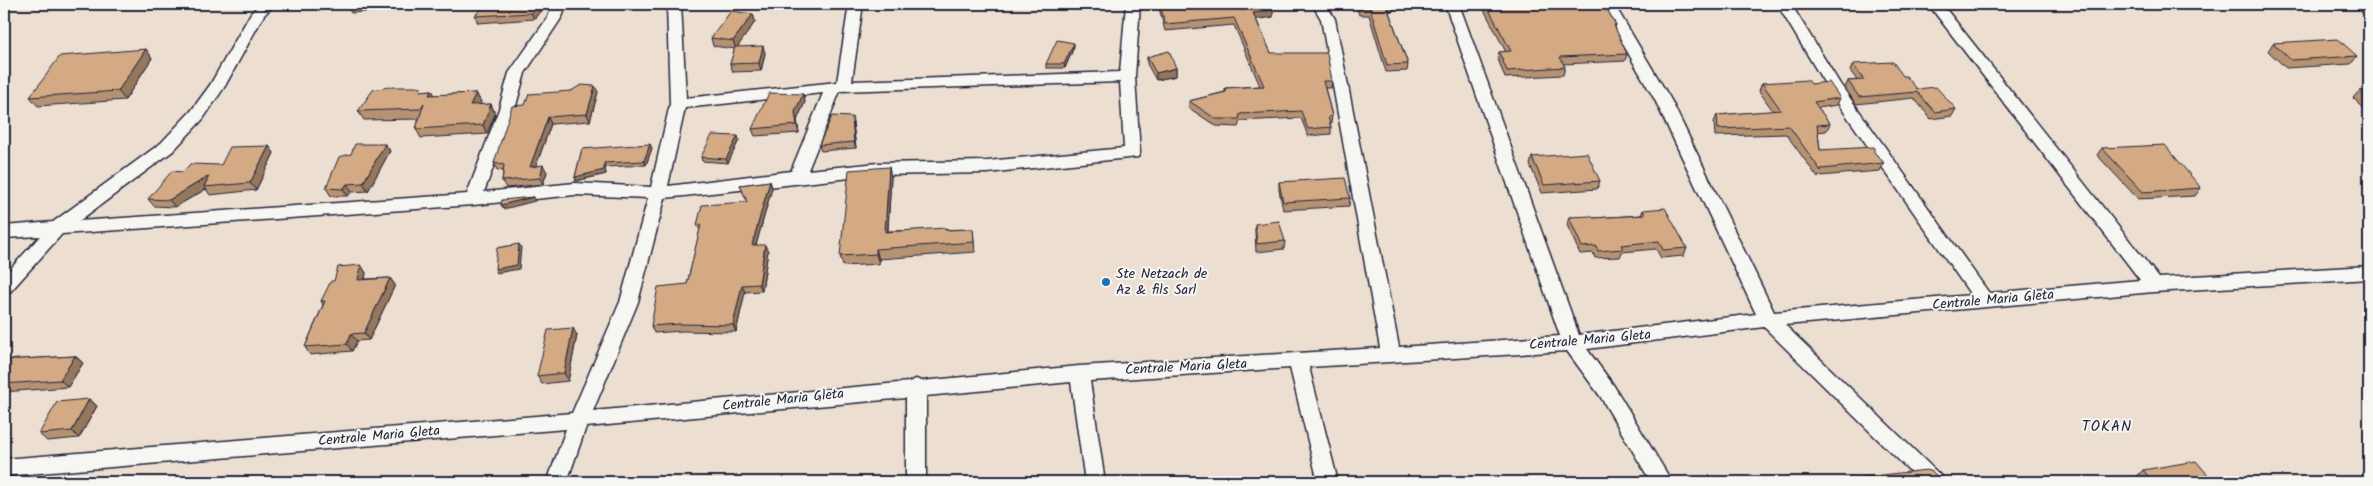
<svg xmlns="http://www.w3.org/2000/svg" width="2373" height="486" font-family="Kalam,sans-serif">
<rect width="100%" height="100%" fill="#ecdfd1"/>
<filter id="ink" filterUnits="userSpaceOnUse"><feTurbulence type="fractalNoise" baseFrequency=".02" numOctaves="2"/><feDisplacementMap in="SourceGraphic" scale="10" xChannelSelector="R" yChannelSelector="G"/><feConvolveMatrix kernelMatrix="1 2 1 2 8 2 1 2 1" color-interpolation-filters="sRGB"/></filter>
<g filter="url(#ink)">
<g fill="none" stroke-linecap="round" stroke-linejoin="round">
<defs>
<path id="street" d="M260,4H275L264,15L225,86L203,119L173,151L79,221L467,194L499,109L509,73L548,17L553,4H567L562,17L525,73L515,109L484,192L575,183L651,187L670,104L667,4H681L686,98L837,82L849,4H863L852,81L1120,72L1126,4H1140L1135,77L1140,153L1138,157L987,173L878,175L665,198L638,302L593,411L909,382L916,379L921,381L1079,366L1380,348L1321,19L1312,4H1326L1335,19L1399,347L1560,336L1445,4H1459L1579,335L1756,314L1655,100L1600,4H1614L1671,100L1774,312L1971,295L1828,89L1777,4H1791L1840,84L1989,293L2140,280L1928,4H1942L2159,278L2369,266V279L2154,292L1785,325L1941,476L1944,482H1921L1764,327L1587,349L1614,386L1672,482H1651L1600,396L1567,351L1309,367L1338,482H1318L1290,368L1090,381L1105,482H1085L1071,382L926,396V482H906V398L586,427L567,482H547L566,429L4,476V459L572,413L620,302L648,198L575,195L473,205L62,234L10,292L4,294V276L40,236L4,238V226L53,222L161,143L191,111L210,85L251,13ZM1120,82L1124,148L987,161L878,163L808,170L840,91ZM823,93L791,171L668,186L685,108Z
M2353,4H2369V14L2364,13Z"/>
</defs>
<use href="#street" stroke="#22223b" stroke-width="3"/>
<use href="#street" fill="#f6f6f2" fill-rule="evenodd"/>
</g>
<path fill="#b59272" stroke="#22223b" d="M348,4H380L377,11L351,13L347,6Z
M485,4H546L534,19L478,23L475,16Z
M1158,4H1271L1273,10V17L1256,19L1271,53L1332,81L1331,88H1325L1332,116L1331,124H1330L1331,127V134L1308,136L1301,118L1240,121L1238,127L1216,126L1189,108V101L1225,92V88L1260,86L1234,25L1165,31Z
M1356,4H1395V9L1389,12L1408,64L1407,71L1386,72L1369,15H1359Z
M1481,4H1604L1616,25L1615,28L1627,54L1625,61L1563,64L1565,67L1563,75L1505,78L1498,59L1499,52H1506Z
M753,14L755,22L737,47L765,53L761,71L733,72L730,64L735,49L713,46L711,38Z
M2273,43L2357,56L2351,64L2286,68L2268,51Z
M1074,47L1065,68H1046V64Z
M146,49L152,58L125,100L38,106L30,97Z
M1147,57L1176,68V76L1156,80L1147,64Z
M1853,64L1917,89L1956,109L1952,116L1931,119L1914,98L1856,104L1845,88L1848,81L1857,80L1850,71Z
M1762,83L1811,84L1840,98L1837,105L1818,108L1830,124L1826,131L1818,132L1820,150L1874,152L1884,163L1880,171L1819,176L1818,178L1786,134L1715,136L1714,122L1717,115L1773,111L1759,91Z
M432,90L434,95L476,93L481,102L479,105L491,104L495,114L487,134L421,138L416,129L419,119L364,120L358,111L423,91Z
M2369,90V113L2353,98L2359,91Z
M571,91L598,92L590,121L551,124L536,166L547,172L543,184L506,188L502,181L503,171L497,170L494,163L525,105Z
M803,94L805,102L797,120L799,133L755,136L752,129Z
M852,117L853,124L856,148L821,151L819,145Z
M739,140L728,163L702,161L701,157Z
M385,144L390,151L368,191L352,192L348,196H331L326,188L351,154Z
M269,146L274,153L256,190L210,195L206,189L175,207L154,206L148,199L183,172L221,165Z
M652,148L646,165L605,167L606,174L576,181L575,177L582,149Z
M2102,148L2201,188L2195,196L2138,199L2097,155Z
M1532,157L1600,181L1597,189L1542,193L1530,165Z
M891,177L888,231L973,229L975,252L879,259V264L843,266L840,256Z
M770,181L772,188L756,245L768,251L762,291L745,292L736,332L682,331L654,333L651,326L687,284L700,230L697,225L747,202L740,185Z
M1279,182L1350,198L1349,206L1283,210L1279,190Z
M1643,210L1687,248L1684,256L1661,258L1656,249L1622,252L1620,257L1595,258L1593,253L1580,254L1567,225L1569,217L1593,218L1641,215Z
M1255,224L1285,241L1284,249L1256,252L1255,232Z
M361,265L366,273L365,279L390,278L395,285L369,340L357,341L352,351L310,355L305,347L323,305L321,301L334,281Z
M577,335L568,381L542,384L537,376Z
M75,356L83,363L68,387L4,392V360Z
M89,399L97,406L79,438L47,441L39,434Z
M2143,470L2214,482H2140L2136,477Z"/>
<path fill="#94775c" stroke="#22223b" d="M372,4H380L377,11Z
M538,4H546L534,19L531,13Z
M1392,4H1395V9L1386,14L1387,7Z
M1273,10V17L1252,20L1253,13Z
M753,14L755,22L736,49L733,41Z
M1074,43V47L1065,68L1064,64Z
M763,46L765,53L761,71L759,63Z
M146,49L152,58L125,100L118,91Z
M1176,68V76L1156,80V73Z
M595,86L598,92L590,121L587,114Z
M432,90L437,99L429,95Z
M476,93L481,102L475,115L470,105Z
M803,94L805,102L797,120L799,133L797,125L795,112Z
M491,104L495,114L487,134L483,125Z
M548,117L551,124L533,174L530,167Z
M852,117L853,124L856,148L854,142Z
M738,136L739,140L728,163L726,159Z
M385,144L390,151L368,191L363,183Z
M650,144L652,148L646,165L644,161Z
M269,146L274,153L256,190L250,183Z
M604,163L605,167L606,174L576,181L575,177Z
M543,165L547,172L543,184L540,178Z
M889,167L891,177L887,242L885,232Z
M209,176L204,187L206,189L175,207L169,200Z
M770,181L772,188L754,252L752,245Z
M347,184L352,192L348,196L343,189Z
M533,197L535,201L504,209L501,205Z
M519,244L521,248L519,269L497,273L495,269Z
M765,245L768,251L762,291L759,284Z
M876,249L879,259V264L876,254Z
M361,265L366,273L363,287L358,280Z
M390,278L395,285L369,340L364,333Z
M742,285L745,292L736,332L733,325Z
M573,328L577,335L568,381L564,373Z
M351,334L357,341L352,351L347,344Z
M75,356L83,363L68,387L60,380Z
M89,399L97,406L79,438L72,431Z"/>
<path fill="#d3aa84" stroke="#22223b" d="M348,4H373L347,6Z
M485,4H538L531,13L475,16Z
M1160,4H1271L1273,10L1253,13L1271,53H1327L1332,81H1323L1332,116L1328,117L1331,127L1308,129L1301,111L1240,114L1239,119H1216L1189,101L1226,92L1225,88L1264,86L1234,18L1165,24Z
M1359,4H1392L1387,7L1408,64L1387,65L1370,8H1360Z
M1486,4H1604L1616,25H1614L1627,54L1560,57L1565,67L1507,71L1499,52L1511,51Z
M731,11L753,14L733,41L711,38Z
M2338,39L2357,56L2291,60L2273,43Z
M1057,40L1074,43L1064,64H1046Z
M763,46L759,63L730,64L735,47Z
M146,49L118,91L30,97L60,56Z
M1169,51L1176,68L1156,73L1147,57Z
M1893,62L1903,76H1906L1917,89L1936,87L1956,109L1935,112L1917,92L1859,97L1848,81L1864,80L1853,64Z
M1808,80L1811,84L1829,82L1840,98L1814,102L1830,124L1817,125L1820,150L1874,147V152L1884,163L1821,169V171L1789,126L1718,129L1717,115L1781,110L1762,83Z
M581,85L595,86L587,114L548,117L530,167L543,165L540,178L502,181L504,165L494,163L512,106L525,105L529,94L571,91Z
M388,87H421L420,91L432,90L429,95L476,93L470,105L491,104L483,125L416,129L424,103L420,109L358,111L373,90Z
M2369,90V100L2359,91Z
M769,93L803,94L795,112L797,125L752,129Z
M832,116L852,117L854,142L819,145Z
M712,135L738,136L726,159L701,157Z
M355,144H385L363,183L347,184L343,189L326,188L339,157L351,154Z
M650,144L644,161L604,163V170L575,177L582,149Z
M2165,145L2201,188L2143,192L2102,148Z
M269,146L250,183L204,187L209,176L169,200L148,199L172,171L183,172L190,164L221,165L230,147Z
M1587,153L1600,181L1544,185L1532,157Z
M889,167L885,232L945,228V230L973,229L974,242L876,249V254L840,256L849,170Z
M1345,178L1350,198L1283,202L1279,182Z
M770,181L752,245H765L759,284L742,285L733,325L679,324L651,326L658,287L687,284L701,224L697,225L702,205L747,202L740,185Z
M533,197L501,205L502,200Z
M1665,208L1687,248L1663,250L1659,241L1621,245L1623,249L1598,251L1596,246L1582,247L1569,217L1591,216L1593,218L1645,215L1643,210Z
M1279,221L1285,241L1257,244L1255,224Z
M519,244L517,265L495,269L497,248Z
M361,265L358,280L390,278L364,333L351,334L347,344L305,347L325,301H321L331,281H334L338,267Z
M573,328L564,373L537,376L548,330Z
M75,356L60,380L4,384V360Z
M89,399L72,431L39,434L57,402Z
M2196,461L2214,482H2153L2143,470Z
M1927,470L1933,472L1943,482H1818Z"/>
</g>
<circle fill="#1f6fb2" stroke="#f6f6f2" stroke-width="2" cx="1106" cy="282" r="5"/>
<g text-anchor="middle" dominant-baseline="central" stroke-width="4" stroke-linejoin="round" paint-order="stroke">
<g font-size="14" fill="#22223b" stroke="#f6f6f2" text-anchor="start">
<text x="1116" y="274">Ste Netzach de<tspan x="1116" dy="16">Az &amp; fils Sarl</tspan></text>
</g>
<g font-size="14" fill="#22223b" stroke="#f6f6f2">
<text transform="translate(1993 300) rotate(-5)">Centrale Maria Gleta</text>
<text transform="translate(1590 340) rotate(-5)">Centrale Maria Gleta</text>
<text transform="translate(1186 367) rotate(-3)">Centrale Maria Gleta</text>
<text transform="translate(783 400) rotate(-6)">Centrale Maria Gleta</text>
<text transform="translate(379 436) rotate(-5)">Centrale Maria Gleta</text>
</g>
<g font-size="15" letter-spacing="1" fill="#22223b" stroke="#f6f6f2">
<text x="2107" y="427">TOKAN</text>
</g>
</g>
<rect width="2373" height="486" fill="none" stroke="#f6f6f2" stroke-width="20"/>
<rect x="10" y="10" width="2353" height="466" fill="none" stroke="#22223b" stroke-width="2" filter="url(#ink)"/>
</svg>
